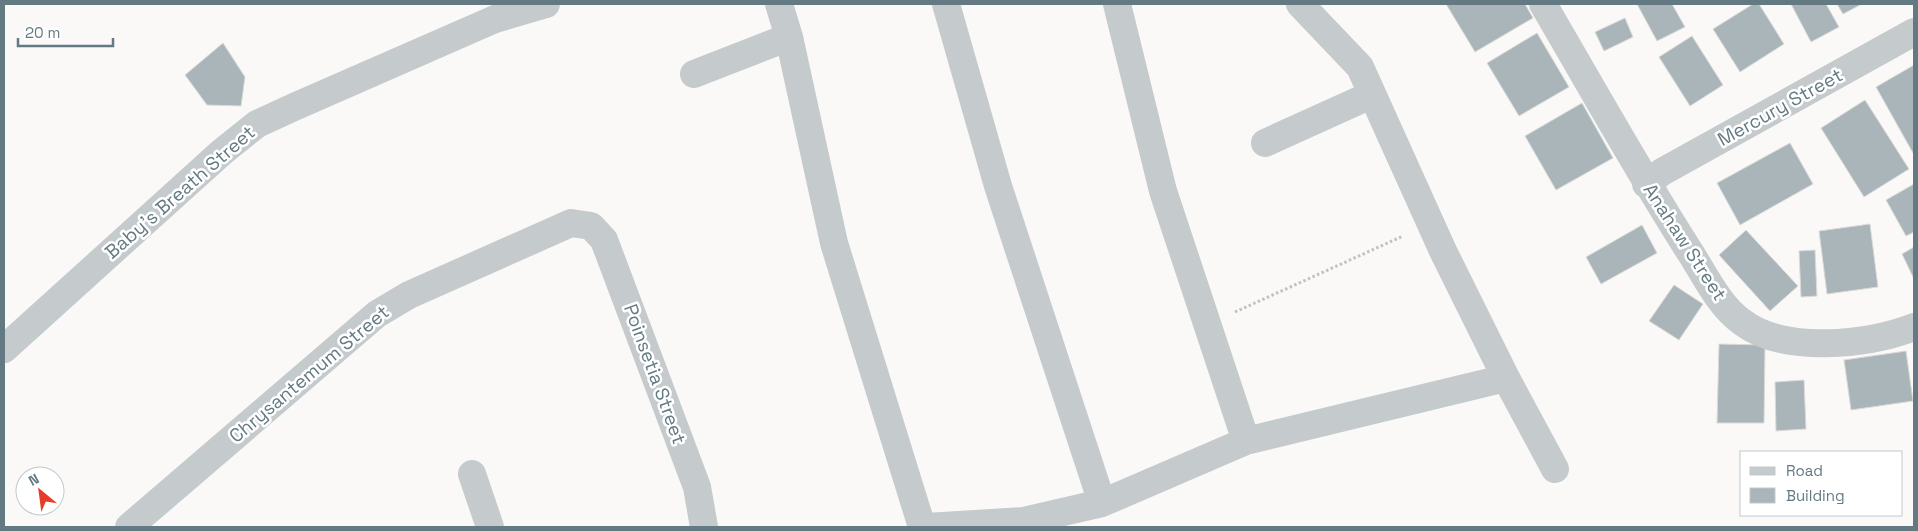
<svg xmlns="http://www.w3.org/2000/svg" width="1918" height="531" font-family="'Space Grotesk',sans-serif">
<rect width="100%" height="100%" fill="#faf9f7"/>
<path fill="#a9b5b9" stroke="#dbdbd9" d="M1446,4H1525L1533,18L1475,52Z
M1637,4H1672L1685,27L1657,41Z
M1753,4H1759L1784,44L1740,72L1713,29Z
M1791,4H1826L1839,27L1811,42Z
M1837,4H1862L1843,14Z
M1625,18L1633,37L1604,51L1595,32Z
M1537,33L1569,87L1519,116L1487,63Z
M1692,36L1723,85L1690,106L1659,57Z
M223,43L245,77L241,106L207,105L185,75Z
M1914,65V152L1913,153L1876,87Z
M1865,100L1909,169L1864,197L1821,128Z
M1582,103L1613,158L1556,190L1525,136Z
M1790,143L1813,184L1740,225L1717,183Z
M1914,184V232L1906,236L1886,200Z
M1870,224L1878,287L1827,294L1819,231Z
M1642,225L1657,253L1601,284L1586,257Z
M1746,230L1798,286L1770,311L1719,255Z
M1914,247V279L1902,254Z
M1815,250L1817,296L1801,297L1799,251Z
M1674,285L1703,304L1679,340L1649,321Z
M1719,344L1765,345L1764,423H1717Z
M1906,351L1913,401L1851,410L1844,360Z
M1804,380L1806,429L1776,431L1775,382Z"/>
<g fill="none" stroke-linecap="round" stroke-linejoin="round">
<path stroke="#bfc2c4" stroke-width="3" stroke-dasharray="2.5 2.5" stroke-linecap="butt" d="M1235,312L1403,236"/>
<path stroke="#c5cacd" stroke-width="28" d="M779,4L789,37L834,243L922,527
M946,4L998,186L1102,503
M1117,4L1163,191L1246,441
M1300,4L1360,67L1443,251L1506,378L1555,469
M1543,4C1591,86 1637,169 1688,249C1704,273 1718,305 1742,322C1784,354 1867,345 1914,327
M694,74L789,37
M1265,143L1371,95
M1646,184L1662,172L1914,32
M4,349L222,152L257,124L294,107L495,19L546,4
M472,474L490,527
M129,527L377,314L409,295L571,223L591,226L604,240L697,487L704,527
M926,527L1024,521L1102,503L1246,441L1506,378"/>
</g>
<g text-anchor="middle" dominant-baseline="central" stroke-width="5" stroke-linejoin="round" paint-order="stroke">
<g font-size="19" fill="#647a83" stroke="#fff">
<text transform="translate(1780 107) rotate(-29)">Mercury Street</text>
<text transform="translate(180 192) rotate(-41)">Baby's Breath Street</text>
<text transform="translate(1685 242) rotate(57)">Anahaw Street</text>
<text transform="translate(309 374) rotate(-40)">Chrysantemum Street</text>
<text transform="translate(655 374) rotate(70)">Poinsetia Street</text>
</g>
</g>
<rect width="1918" height="531" fill="none" stroke="#647a83" stroke-width="10"/>
<rect x="1740" y="451" width="162" height="65" fill="#ffffff" stroke="#c1cacd"/>
<rect x="1750" y="467" width="25" height="8" fill="#c5cacd" stroke="#c1cacd"/>
<text x="1786" y="476" font-size="15" fill="#647a83">Road</text>
<rect x="1750" y="488" width="25" height="15" fill="#a9b5b9" stroke="#c1cacd"/>
<text x="1786" y="501" font-size="15" fill="#647a83">Building</text>
<g transform="translate(40 491) rotate(331)"><circle r="24" fill="#ffffff" stroke="#c1cacd"/>
<path d="M0-4L9 19L0 12L-9 19Z" fill="#e63d2b"/>
<text y="-8" font-size="14" font-weight="bold" text-anchor="middle" fill="#647a83">N</text>
</g>
<path d="M18 38v8h95v-8" fill="none" stroke="#647a83" stroke-width="2.5"/>
<text x="25" y="38" font-size="15" fill="#647a83" stroke="#ffffff" stroke-width="4" paint-order="stroke">20 m</text>
</svg>
